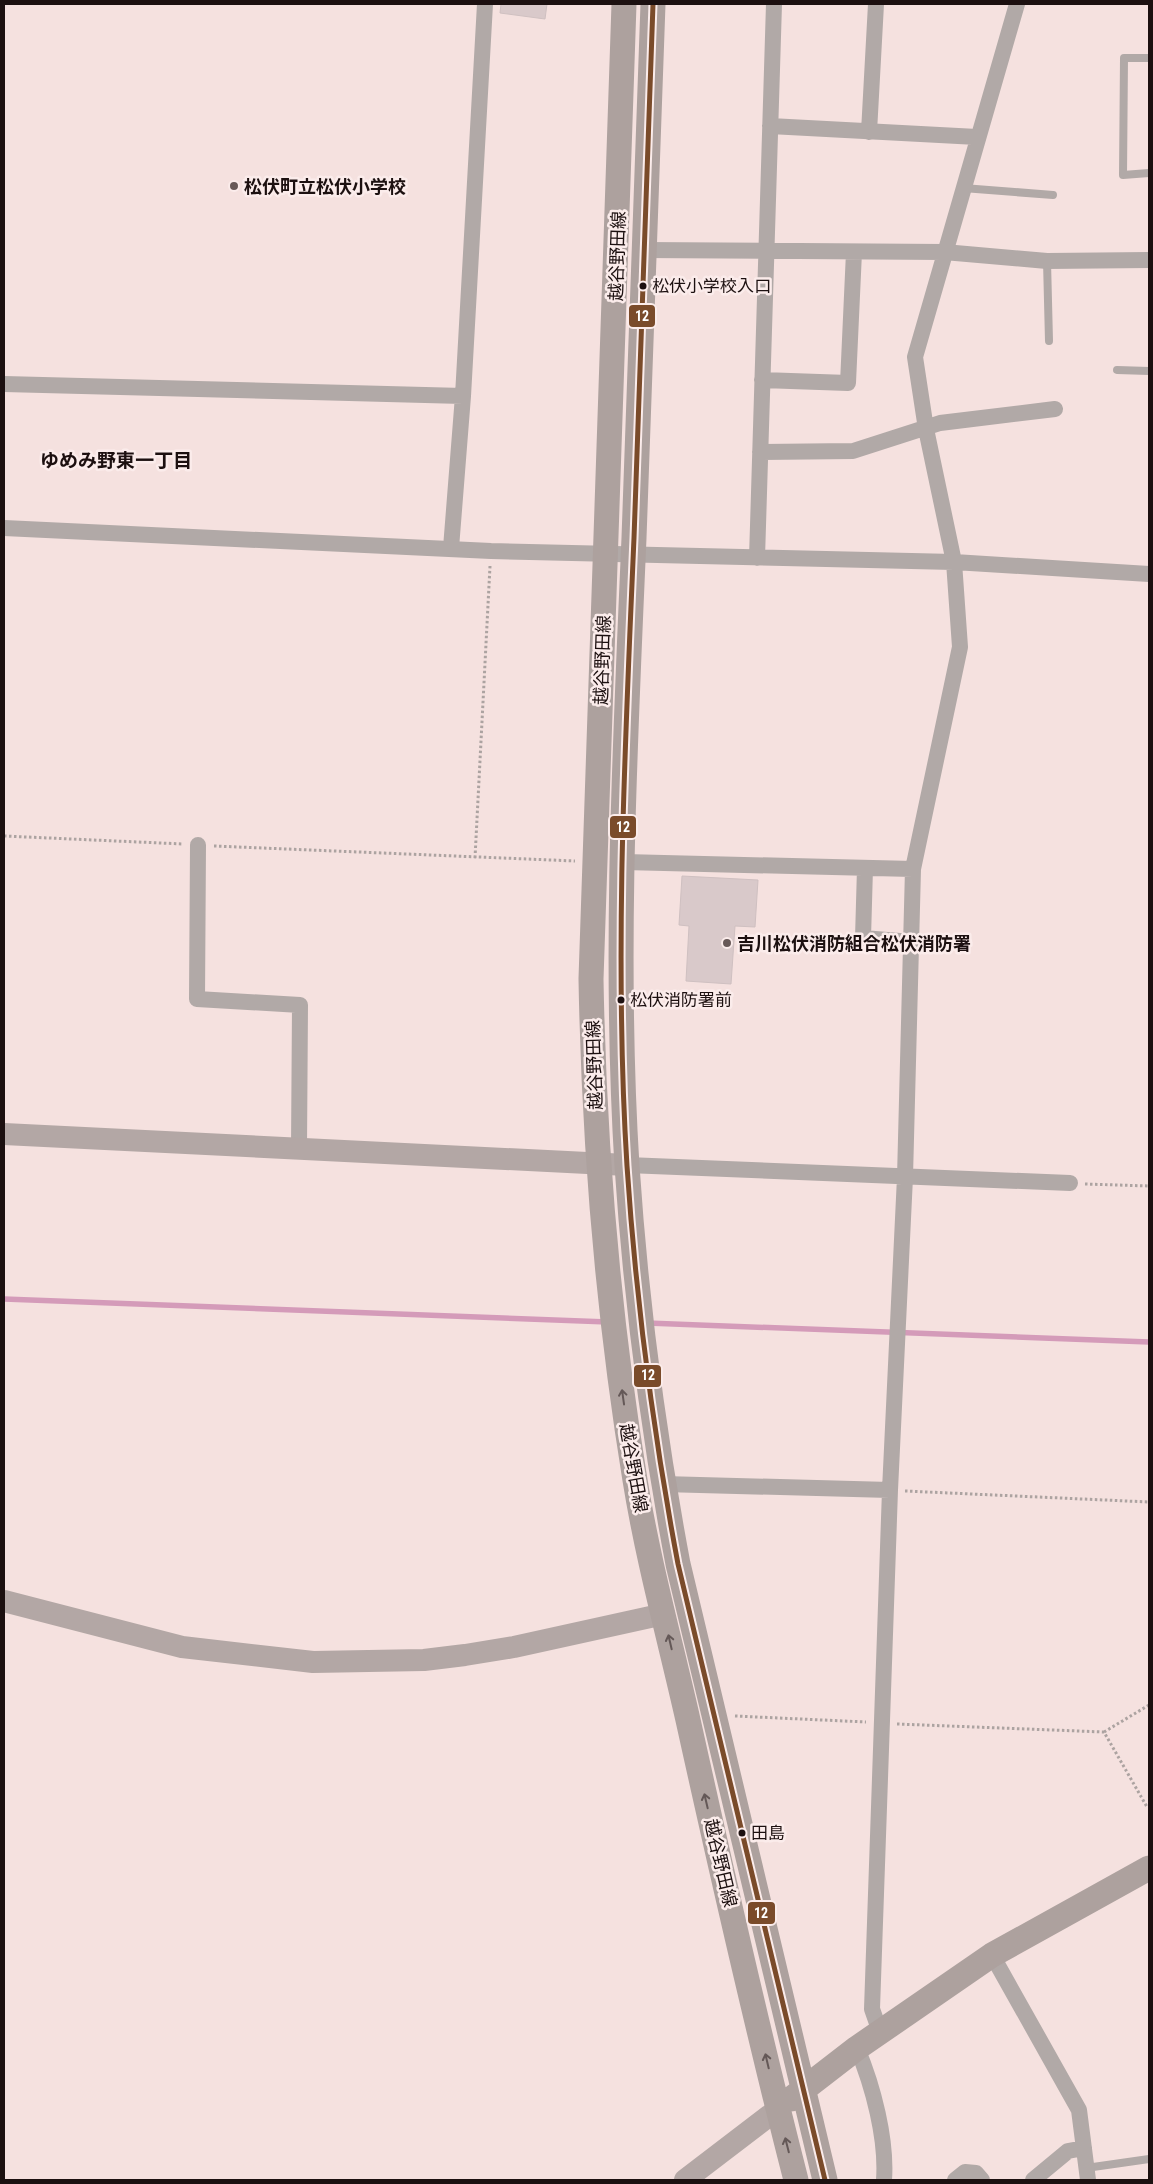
<svg xmlns="http://www.w3.org/2000/svg" width="1153" height="2184" font-family="'Roboto Condensed','Noto Sans JP',sans-serif">
<rect width="100%" height="100%" fill="#f5e1df"/>
<g fill="none" stroke-linecap="round" stroke-linejoin="round">
<path stroke="#d49bb9" stroke-width="5.5" d="M4,1299L608,1322
M647,1323L1149,1342"/>
</g>
<path fill="#d9c9ca" stroke="#cfc0c1" d="M501,4H547L545,19L500,13Z
M682,876L758,880L755,927L735,926L731,984L686,981L689,926L679,925Z"/>
<g fill="none" stroke-linecap="round" stroke-linejoin="round">
<path stroke="#aca3a1" stroke-width="3" stroke-dasharray="2.5 2.5" stroke-linecap="butt" d="M4,836L183,844
M214,846L575,861
M475,858L490,566
M1085,1184L1149,1186
M905,1491L1149,1502
M735,1716L866,1722
M897,1724L1104,1732L1147,1807
M1104,1732L1149,1705"/>
<path stroke="#b1a9a7" stroke-width="8" d="M1149,58H1124L1123,175L1149,173
M963,188L1053,195
M1047,261L1049,341
M1117,370L1149,371
M1086,2168L1149,2159"/>
<path stroke="#b1a9a7" stroke-width="16" d="M770,126L977,137
M869,132L876,4
M643,250L944,252L1047,261L1149,260
M762,380L848,383L854,252
M4,384L463,396
M760,452L853,451L940,423L1055,409
M4,528L491,551L954,562L1149,574
M451,548L463,396L485,4
M757,558L774,4
M198,845L197,999L300,1005L299,1148
M624,862L913,869
M865,868L863,938L912,942
M627,1165L1070,1183
M663,1484L890,1490
M992,1955L1079,2110L1088,2180
M880,2032L872,2009L890,1490L905,1177L913,869L960,647L954,562L926,429L915,357L1017,4
M857,2048C873,2086 887,2139 884,2180
M955,2180L965,2172L976,2173L982,2180
M1033,2180L1068,2151L1084,2148"/>
<path stroke="#b3a7a5" stroke-width="22" d="M4,1134L627,1165
M4,1601L182,1647L313,1662L424,1660L465,1655L514,1647L664,1614
M685,2180L778,2109"/>
<path stroke="#ada19e" stroke-width="25" d="M624,4L591,979C594,1147 608,1314 635,1480C648,1561 670,1640 688,1720C722,1874 757,2028 796,2180
M653,4C646,182 641,360 634,538C625,746 614,958 627,1166C636,1300 653,1432 678,1564L825,2180
M791,2099L857,2048L992,1955L1149,1868"/>
<defs>
<path id="bus-1" d="M653,4C646,182 641,360 634,538C625,746 614,958 627,1166C636,1300 653,1432 678,1564L825,2180"/>
</defs>
<use href="#bus-1" stroke="#fbeceb" stroke-width="9"/>
<use href="#bus-1" stroke="#7a4b2a" stroke-width="5"/>
</g>
<defs><path id="oneway-shaft" d="M-6 0H5M1.5-3L5.5 0L1.5 3" fill="none" stroke-width="1.6" stroke-linecap="round" stroke-linejoin="round" transform="scale(1.25)"/></defs>
<g stroke="#645857">
<use href="#oneway-shaft" transform="translate(623 1397) rotate(-98)"/>
<use href="#oneway-shaft" transform="translate(670 1642) rotate(-103)"/>
<use href="#oneway-shaft" transform="translate(706 1801) rotate(-103)"/>
<use href="#oneway-shaft" transform="translate(767 2061) rotate(-103)"/>
<use href="#oneway-shaft" transform="translate(787 2145) rotate(-104)"/>
</g>
<g fill="#685958" stroke="#fbeceb" stroke-width="2">
<circle cx="234" cy="186" r="5"/>
<circle cx="727" cy="943" r="5"/>
</g>
<g fill="#1c1010" stroke="#fbeceb" stroke-width="2">
<circle cx="643" cy="286" r="4.5"/>
<circle cx="621" cy="1000" r="4.5"/>
<circle cx="742" cy="1833" r="4.5"/>
</g>
<g text-anchor="middle" dominant-baseline="central" stroke-width="5" stroke-linejoin="round" paint-order="stroke">
<g font-size="17" fill="#1c1010" stroke="#fbeceb" text-anchor="start">
<text x="652" y="286">松伏小学校入口</text>
<text x="630" y="1000">松伏消防署前</text>
<text x="751" y="1833">田島</text>
</g>
<g font-size="18" font-weight="bold" fill="#1c1010" stroke="#fbeceb" text-anchor="start">
<text x="244" y="186">松伏町立松伏小学校</text>
<text x="737" y="943">吉川松伏消防組合松伏消防署</text>
</g>
<g font-size="18" fill="#1c1010" stroke="#fbeceb">
<text transform="translate(617 256) rotate(-88)">越谷野田線</text>
<text transform="translate(602 660) rotate(-88)">越谷野田線</text>
<text transform="translate(594 1065) rotate(-92)">越谷野田線</text>
<text transform="translate(634 1468) rotate(80)">越谷野田線</text>
<text transform="translate(721 1863) rotate(77)">越谷野田線</text>
</g>
<g font-size="19" font-weight="bold" fill="#1c1010" stroke="#fbeceb">
<text x="116" y="460">ゆめみ野東一丁目</text>
</g>
</g>
<g stroke="#fbeceb" stroke-width="2">
<rect x="628" y="304" width="28" height="24" rx="5" fill="#7a4b2a"/>
<rect x="609" y="815" width="28" height="24" rx="5" fill="#7a4b2a"/>
<rect x="633" y="1364" width="29" height="24" rx="5" fill="#7a4b2a"/>
<rect x="747" y="1901" width="29" height="24" rx="5" fill="#7a4b2a"/>
</g>
<g font-size="14" text-anchor="middle" font-weight="bold" fill="#fff">
<text x="642" y="321">12</text>
<text x="623" y="832">12</text>
<text x="648" y="1380">12</text>
<text x="761" y="1918">12</text>
</g>
<rect width="1153" height="2184" fill="none" stroke="#1c1010" stroke-width="10"/>
</svg>
